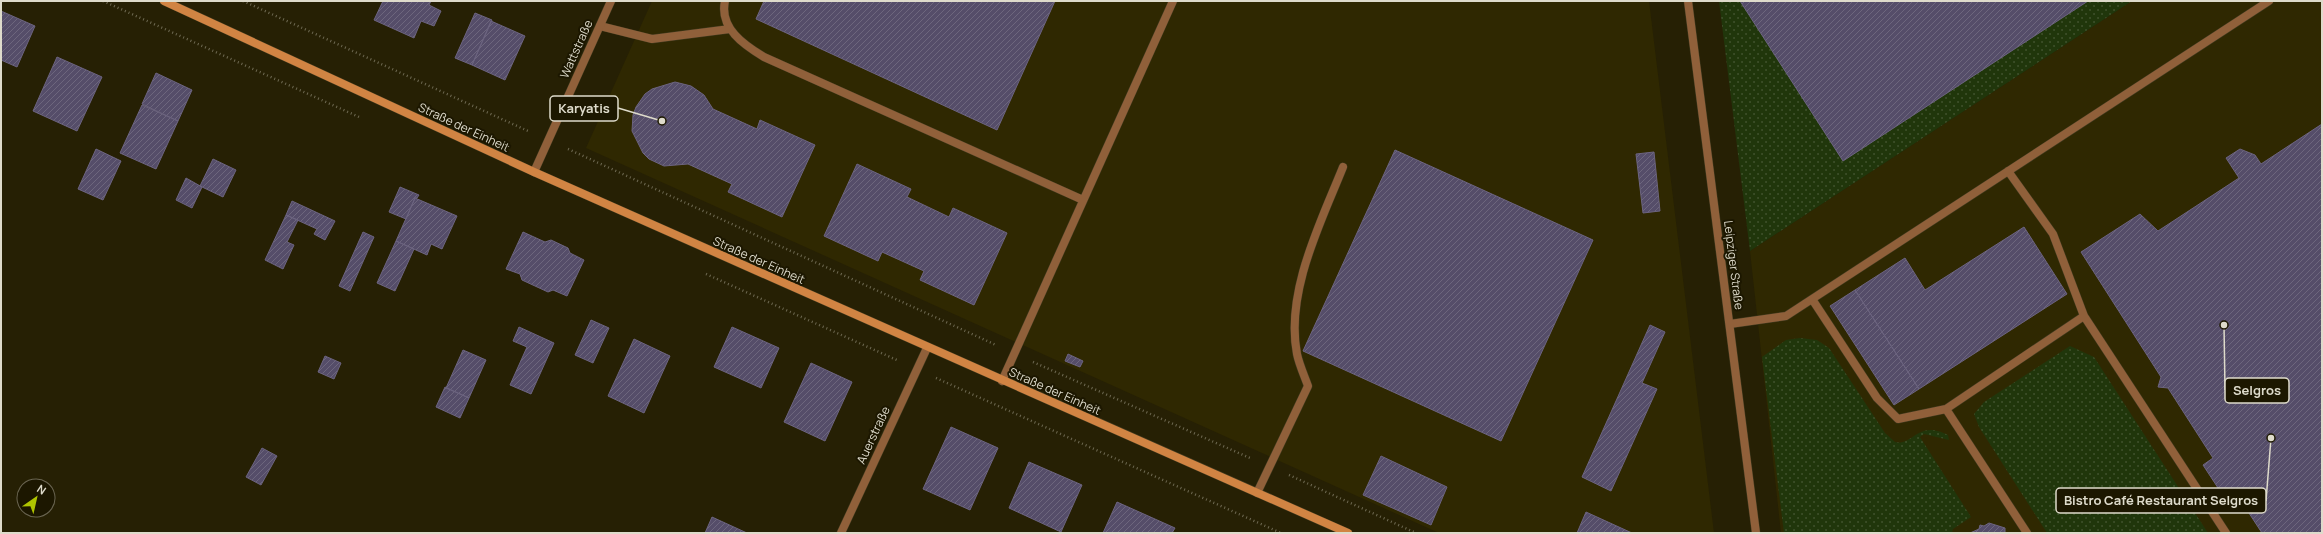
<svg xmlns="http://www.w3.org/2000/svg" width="2323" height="534" font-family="Manrope,sans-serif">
<defs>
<pattern id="grass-dots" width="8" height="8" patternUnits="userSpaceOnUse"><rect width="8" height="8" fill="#20360b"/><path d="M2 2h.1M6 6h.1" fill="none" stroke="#40522d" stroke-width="1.8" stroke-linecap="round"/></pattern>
<pattern id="building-hatch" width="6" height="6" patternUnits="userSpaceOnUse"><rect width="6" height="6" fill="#554d69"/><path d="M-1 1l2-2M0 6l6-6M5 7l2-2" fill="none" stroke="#6d667d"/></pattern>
</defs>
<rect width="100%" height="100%" fill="#262004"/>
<path fill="#2f2801" d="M652,1H1649L1714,533H1439L586,148Z
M2132,1H2322V533H1781L1750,251Z"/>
<path fill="url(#grass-dots)" d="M1719,1H2132L1750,251Z
M1800,338L1817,340L1829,348L1885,433L1895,442C1914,446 1917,419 1948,435L1949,440L1924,434L1920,437L1971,517L1953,529L1952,533H1784L1762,357L1786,340Z
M2070,346L2094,357L2208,533H2047L1979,427L1974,414L1984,402Z"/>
<path fill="url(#building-hatch)" stroke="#6c6480" d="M383,1H431L429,5L441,11L434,26L421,21L414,38L374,20Z
M764,1H1055L997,130L756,19Z
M1740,1H2088L1843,161Z
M1,11L35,26L17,67L1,60Z
M475,13L492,20L472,65L455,58Z
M491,21L525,36L505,80L472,65Z
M57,57L102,77L77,131L33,111Z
M156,73L192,90L178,121L142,104Z
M675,82L691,86L704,95L713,109L757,129L760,120L815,145L782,217L728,192L732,184L688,164L664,166L649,159L643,153L632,131L633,115L636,107L645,94L652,89Z
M142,105L178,121L156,169L120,153Z
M2322,124V533H2262L2247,510L2238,508L2240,499L2232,488L2222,494L2203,465L2213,458L2168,388L2158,387L2161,377L2081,252L2140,214L2158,231L2239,178L2226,158L2240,149L2255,155L2261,164Z
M96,149L121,161L103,200L78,189Z
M1395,150L1593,240L1501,441L1303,351Z
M1654,152L1660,211L1643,213L1636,154Z
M213,159L236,170L223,197L200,186Z
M857,164L911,189L907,197L949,217L953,208L1007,233L974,305L920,280L924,271L882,252L878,261L824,236Z
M186,178L202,187L192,208L176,200Z
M400,187L419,195L417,198H415L406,219L389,212Z
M415,198L457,216L442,249L431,244L427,255L396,241Z
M292,201L335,221L325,240L314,234L317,229L286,215Z
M286,215L298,220L287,242L294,245L283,269L265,260Z
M2024,227L2067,294L1919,389L1855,290L1905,258L1925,290Z
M363,232L374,237L350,291L339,286Z
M523,232L545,242L551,240L568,248L570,253L584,260L567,296L553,290L548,292L522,280L520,274L506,269Z
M396,241L414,249L395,291L377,283Z
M1855,290L1919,389L1894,405L1830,306Z
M591,320L609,328L593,363L575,355Z
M1650,325L1665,332L1642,383L1657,389L1611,491L1582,477Z
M519,327L554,343L531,394L510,385L527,347L513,341Z
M732,327L779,348L761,388L714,367Z
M634,339L670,356L644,413L608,396Z
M463,350L486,360L469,398L446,388Z
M1068,354L1083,361L1080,367L1065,361Z
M325,356L341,363L334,379L318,372Z
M811,363L852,382L825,441L784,422Z
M445,387L469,398L460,418L436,407Z
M951,427L998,448L970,510L923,489Z
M262,448L277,456L261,485L246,477Z
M1381,456L1447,487L1431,525L1363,495Z
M1029,462L1082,485L1061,532L1009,508Z
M1117,502L1175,528L1172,533H1103Z
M1586,512L1632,533H1577Z
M712,517L747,533H705Z
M1989,523L2005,528V533H1970L1979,529L1980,525L1984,526Z"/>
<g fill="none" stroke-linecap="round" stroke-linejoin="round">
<defs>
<path id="lane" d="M725,1C719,28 744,45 764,57L1083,200
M600,26L652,39L730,29
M2008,171L2053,234L2084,316L2226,533
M1812,299L1877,398L1898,419L1946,409L2027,533
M1730,324L1786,316L2269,1
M1002,381L1173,1
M1946,409L2084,316
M1257,493L1308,386C1304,375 1299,364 1297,354C1285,292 1321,222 1343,167"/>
<path id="street" d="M1688,1L1756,533
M534,172L611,1
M841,533L927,348"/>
<path id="secondary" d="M164,1L534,172L1348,533"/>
</defs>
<use href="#lane" stroke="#403a20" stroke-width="9"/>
<use href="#street" stroke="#403a20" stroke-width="9"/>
<use href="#secondary" stroke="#403a20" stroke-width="9"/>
<path stroke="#6f6a53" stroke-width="2.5" stroke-dasharray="1 3" stroke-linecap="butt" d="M103,1L359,117
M243,1L528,131
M568,149L996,345
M706,274L899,361
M1033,362L1250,458
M936,378L1281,533
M1289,475L1416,533"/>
<use href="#lane" stroke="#90603a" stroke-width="8"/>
<use href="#street" stroke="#90603a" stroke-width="8"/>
<use href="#secondary" stroke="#d18443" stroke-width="8"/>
</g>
<g text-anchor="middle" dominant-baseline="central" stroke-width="4" stroke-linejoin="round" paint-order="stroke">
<g font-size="12" fill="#dedbcb" stroke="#1c1700">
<text transform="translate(576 49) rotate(-66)">Wattstraße</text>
<text transform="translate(464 127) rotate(25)">Straße der Einheit</text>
<text transform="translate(759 260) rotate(24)">Straße der Einheit</text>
<text transform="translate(1734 265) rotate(83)">Leipziger Straße</text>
<text transform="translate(1055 391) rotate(24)">Straße der Einheit</text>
<text transform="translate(873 435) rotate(-65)">Auerstraße</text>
</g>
</g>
<path fill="none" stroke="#dedbcb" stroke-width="1.5" d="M662 121L618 108M2224 325L2225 390M2271 438L2266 501"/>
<g fill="#dedbcb" stroke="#1c1700" stroke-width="1.5">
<circle cx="662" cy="121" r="4"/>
<circle cx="2224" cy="325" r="4"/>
<circle cx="2271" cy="438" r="4"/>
</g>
<g fill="#1c1700" stroke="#dedbcb" stroke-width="1.5">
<rect x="550" y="96" width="68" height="25" rx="4"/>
<rect x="2225" y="378" width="64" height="25" rx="4"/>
<rect x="2056" y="488" width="210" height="25" rx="4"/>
</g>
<g font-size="13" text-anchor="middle" font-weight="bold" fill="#dedbcb">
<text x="584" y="113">Karyatis</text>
<text x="2257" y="395">Selgros</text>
<text x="2161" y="505">Bistro Café Restaurant Selgros</text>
</g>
<rect width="2323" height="534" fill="none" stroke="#dedbcb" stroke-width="4"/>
<g transform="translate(36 498) rotate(34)"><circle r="19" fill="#1c1700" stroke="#6a6551"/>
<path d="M0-3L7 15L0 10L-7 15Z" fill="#b0c500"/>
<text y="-6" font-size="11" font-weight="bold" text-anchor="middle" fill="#dedbcb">N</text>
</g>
</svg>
